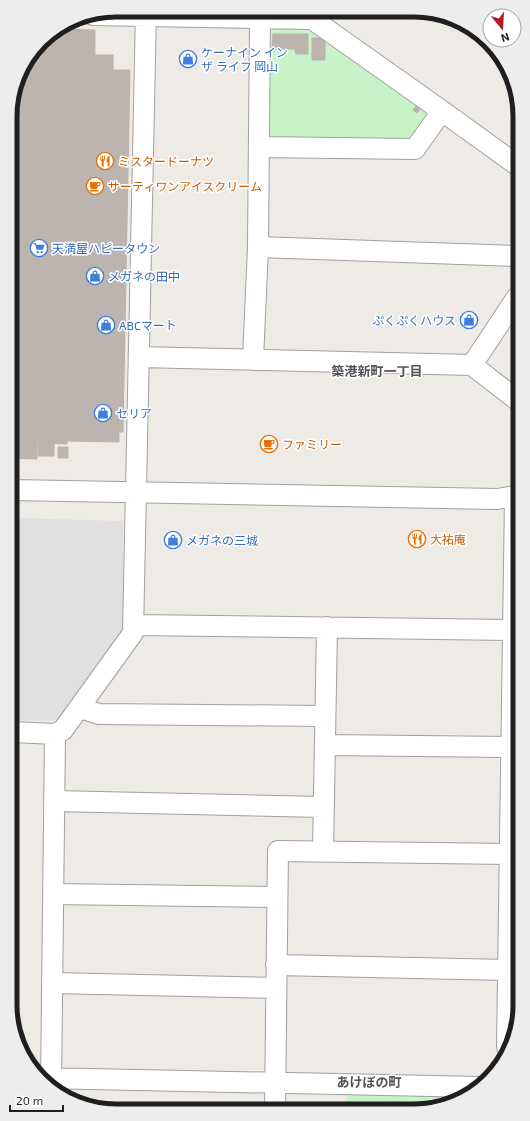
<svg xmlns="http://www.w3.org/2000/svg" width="530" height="1121" font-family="'Exo 2','Noto Sans JP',sans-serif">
<rect width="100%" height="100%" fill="#eeebe6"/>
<path fill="#c8f3c8" d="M275,29H316L424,106L427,117L411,139L272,137L266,129L268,35Z
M347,1094L467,1096L442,1107L346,1108Z"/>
<path fill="#dfdfdf" d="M12,518L123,521V629L57,721L13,720Z"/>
<path fill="#bbb4af" stroke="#beb1aa" d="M58,29L95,30V55H113V70H130L123,432H119V442L67,441V444L37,443V459L12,458L11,103L21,69L46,37Z
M273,34H308V54H296L295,49H272Z
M312,38H325V60H312Z
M416,106L420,109L417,113L413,110Z
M38,444H54V456H38Z
M58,447H68V458H58Z"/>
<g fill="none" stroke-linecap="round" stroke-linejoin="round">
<defs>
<path id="minor" d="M93,15L312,19L442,111L517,165
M259,147L415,149L442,111
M258,247L517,256
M139,357L472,365L517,400
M253,360L258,247L260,18
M472,365L517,297
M12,490L497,499L515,496L518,494
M133,625L518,630
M80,708L99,714L325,716
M13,732L55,734L63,730L133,633L146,10
M325,745L511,747
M54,801L324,807
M323,852L327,627
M53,894L277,897
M276,965L508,970
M52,983L276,988
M507,1047L515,496L518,497
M42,1078L480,1087
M51,1087L55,734
M275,1108L278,851L510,854"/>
</defs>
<use href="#minor" stroke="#a0a0a0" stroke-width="22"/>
<use href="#minor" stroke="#fff" stroke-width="20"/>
</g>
<defs>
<symbol id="shop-ring" viewBox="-11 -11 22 22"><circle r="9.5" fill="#fff" stroke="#3f7fe0" stroke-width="1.5"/><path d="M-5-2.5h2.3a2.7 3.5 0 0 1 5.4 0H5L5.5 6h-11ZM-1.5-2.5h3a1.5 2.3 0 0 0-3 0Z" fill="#3f7fe0"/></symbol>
<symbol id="restaurant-ring" viewBox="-11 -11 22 22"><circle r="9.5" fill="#fff" stroke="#e8710a" stroke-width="1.5"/><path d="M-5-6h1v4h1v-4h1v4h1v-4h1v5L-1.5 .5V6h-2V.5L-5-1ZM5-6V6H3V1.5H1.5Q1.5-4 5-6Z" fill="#e8710a"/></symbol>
<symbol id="cafe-ring" viewBox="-11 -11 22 22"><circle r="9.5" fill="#fff" stroke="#e8710a" stroke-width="1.5"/><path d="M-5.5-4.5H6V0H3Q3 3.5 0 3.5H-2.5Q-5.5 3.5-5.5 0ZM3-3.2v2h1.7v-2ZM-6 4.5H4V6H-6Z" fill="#e8710a"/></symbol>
<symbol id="supermarket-ring" viewBox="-11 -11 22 22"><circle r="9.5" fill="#fff" stroke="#3f7fe0" stroke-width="1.5"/><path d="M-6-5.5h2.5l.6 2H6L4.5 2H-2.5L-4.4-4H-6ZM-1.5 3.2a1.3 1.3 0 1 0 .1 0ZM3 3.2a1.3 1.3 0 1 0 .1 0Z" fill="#3f7fe0"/></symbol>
</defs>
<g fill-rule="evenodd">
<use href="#shop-ring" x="178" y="49" width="20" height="20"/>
<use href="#restaurant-ring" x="95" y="151" width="20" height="20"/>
<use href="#cafe-ring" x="85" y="176" width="20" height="20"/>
<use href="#supermarket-ring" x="29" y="238" width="20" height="20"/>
<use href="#shop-ring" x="85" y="266" width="20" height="20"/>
<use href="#shop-ring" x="459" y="310" width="20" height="20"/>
<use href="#shop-ring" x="96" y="315" width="20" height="20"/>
<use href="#shop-ring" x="93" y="403" width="20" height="20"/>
<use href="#cafe-ring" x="259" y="434" width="20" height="20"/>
<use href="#restaurant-ring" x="407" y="529" width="20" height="20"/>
<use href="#shop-ring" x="163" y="530" width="20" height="20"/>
</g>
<g text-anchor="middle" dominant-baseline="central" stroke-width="3" stroke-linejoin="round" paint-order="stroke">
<g font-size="12" fill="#366cbe" stroke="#fff" text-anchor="start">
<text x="201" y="52">ケーナイン イン<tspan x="201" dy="14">ザ ライフ 岡山</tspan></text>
<text x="52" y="248">天満屋ハピータウン</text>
<text x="108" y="276">メガネの田中</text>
<text x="456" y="320" text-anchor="end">ぷくぷくハウス</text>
<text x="119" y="325">ABCマート</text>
<text x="116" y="413">セリア</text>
<text x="186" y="540">メガネの三城</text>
</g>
<g font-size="12" fill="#c56008" stroke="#fff" text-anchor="start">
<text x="118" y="161">ミスタードーナツ</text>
<text x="108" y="186">サーティワンアイスクリーム</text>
<text x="282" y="444">ファミリー</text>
<text x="430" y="539">大祐庵</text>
</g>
<g font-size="13" font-weight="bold" fill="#525252" stroke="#fff">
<text x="377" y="371">築港新町一丁目</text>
<text x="369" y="1082">あけぼの町</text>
</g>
</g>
<path d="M0 0H530V1121H0ZM116 17H414A99 99 0 0 1 513 116V1005A99 99 0 0 1 414 1104H116A99 99 0 0 1 17 1005V116A99 99 0 0 1 116 17Z" fill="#ededed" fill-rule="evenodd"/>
<path fill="none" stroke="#1f1f1f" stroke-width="5" d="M116 17H414A99 99 0 0 1 513 116V1005A99 99 0 0 1 414 1104H116A99 99 0 0 1 17 1005V116A99 99 0 0 1 116 17Z"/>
<g transform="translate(502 28) rotate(162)"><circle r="19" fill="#ffffff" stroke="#a5a5a5"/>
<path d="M0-3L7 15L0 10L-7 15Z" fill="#b51825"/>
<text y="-6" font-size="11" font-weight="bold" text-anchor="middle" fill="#1f1f1f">N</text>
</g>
<path d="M10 1105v6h53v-6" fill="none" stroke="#1f1f1f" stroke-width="2"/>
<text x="16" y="1105" font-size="12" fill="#1f1f1f" stroke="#ffffff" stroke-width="3" paint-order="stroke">20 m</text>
</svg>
